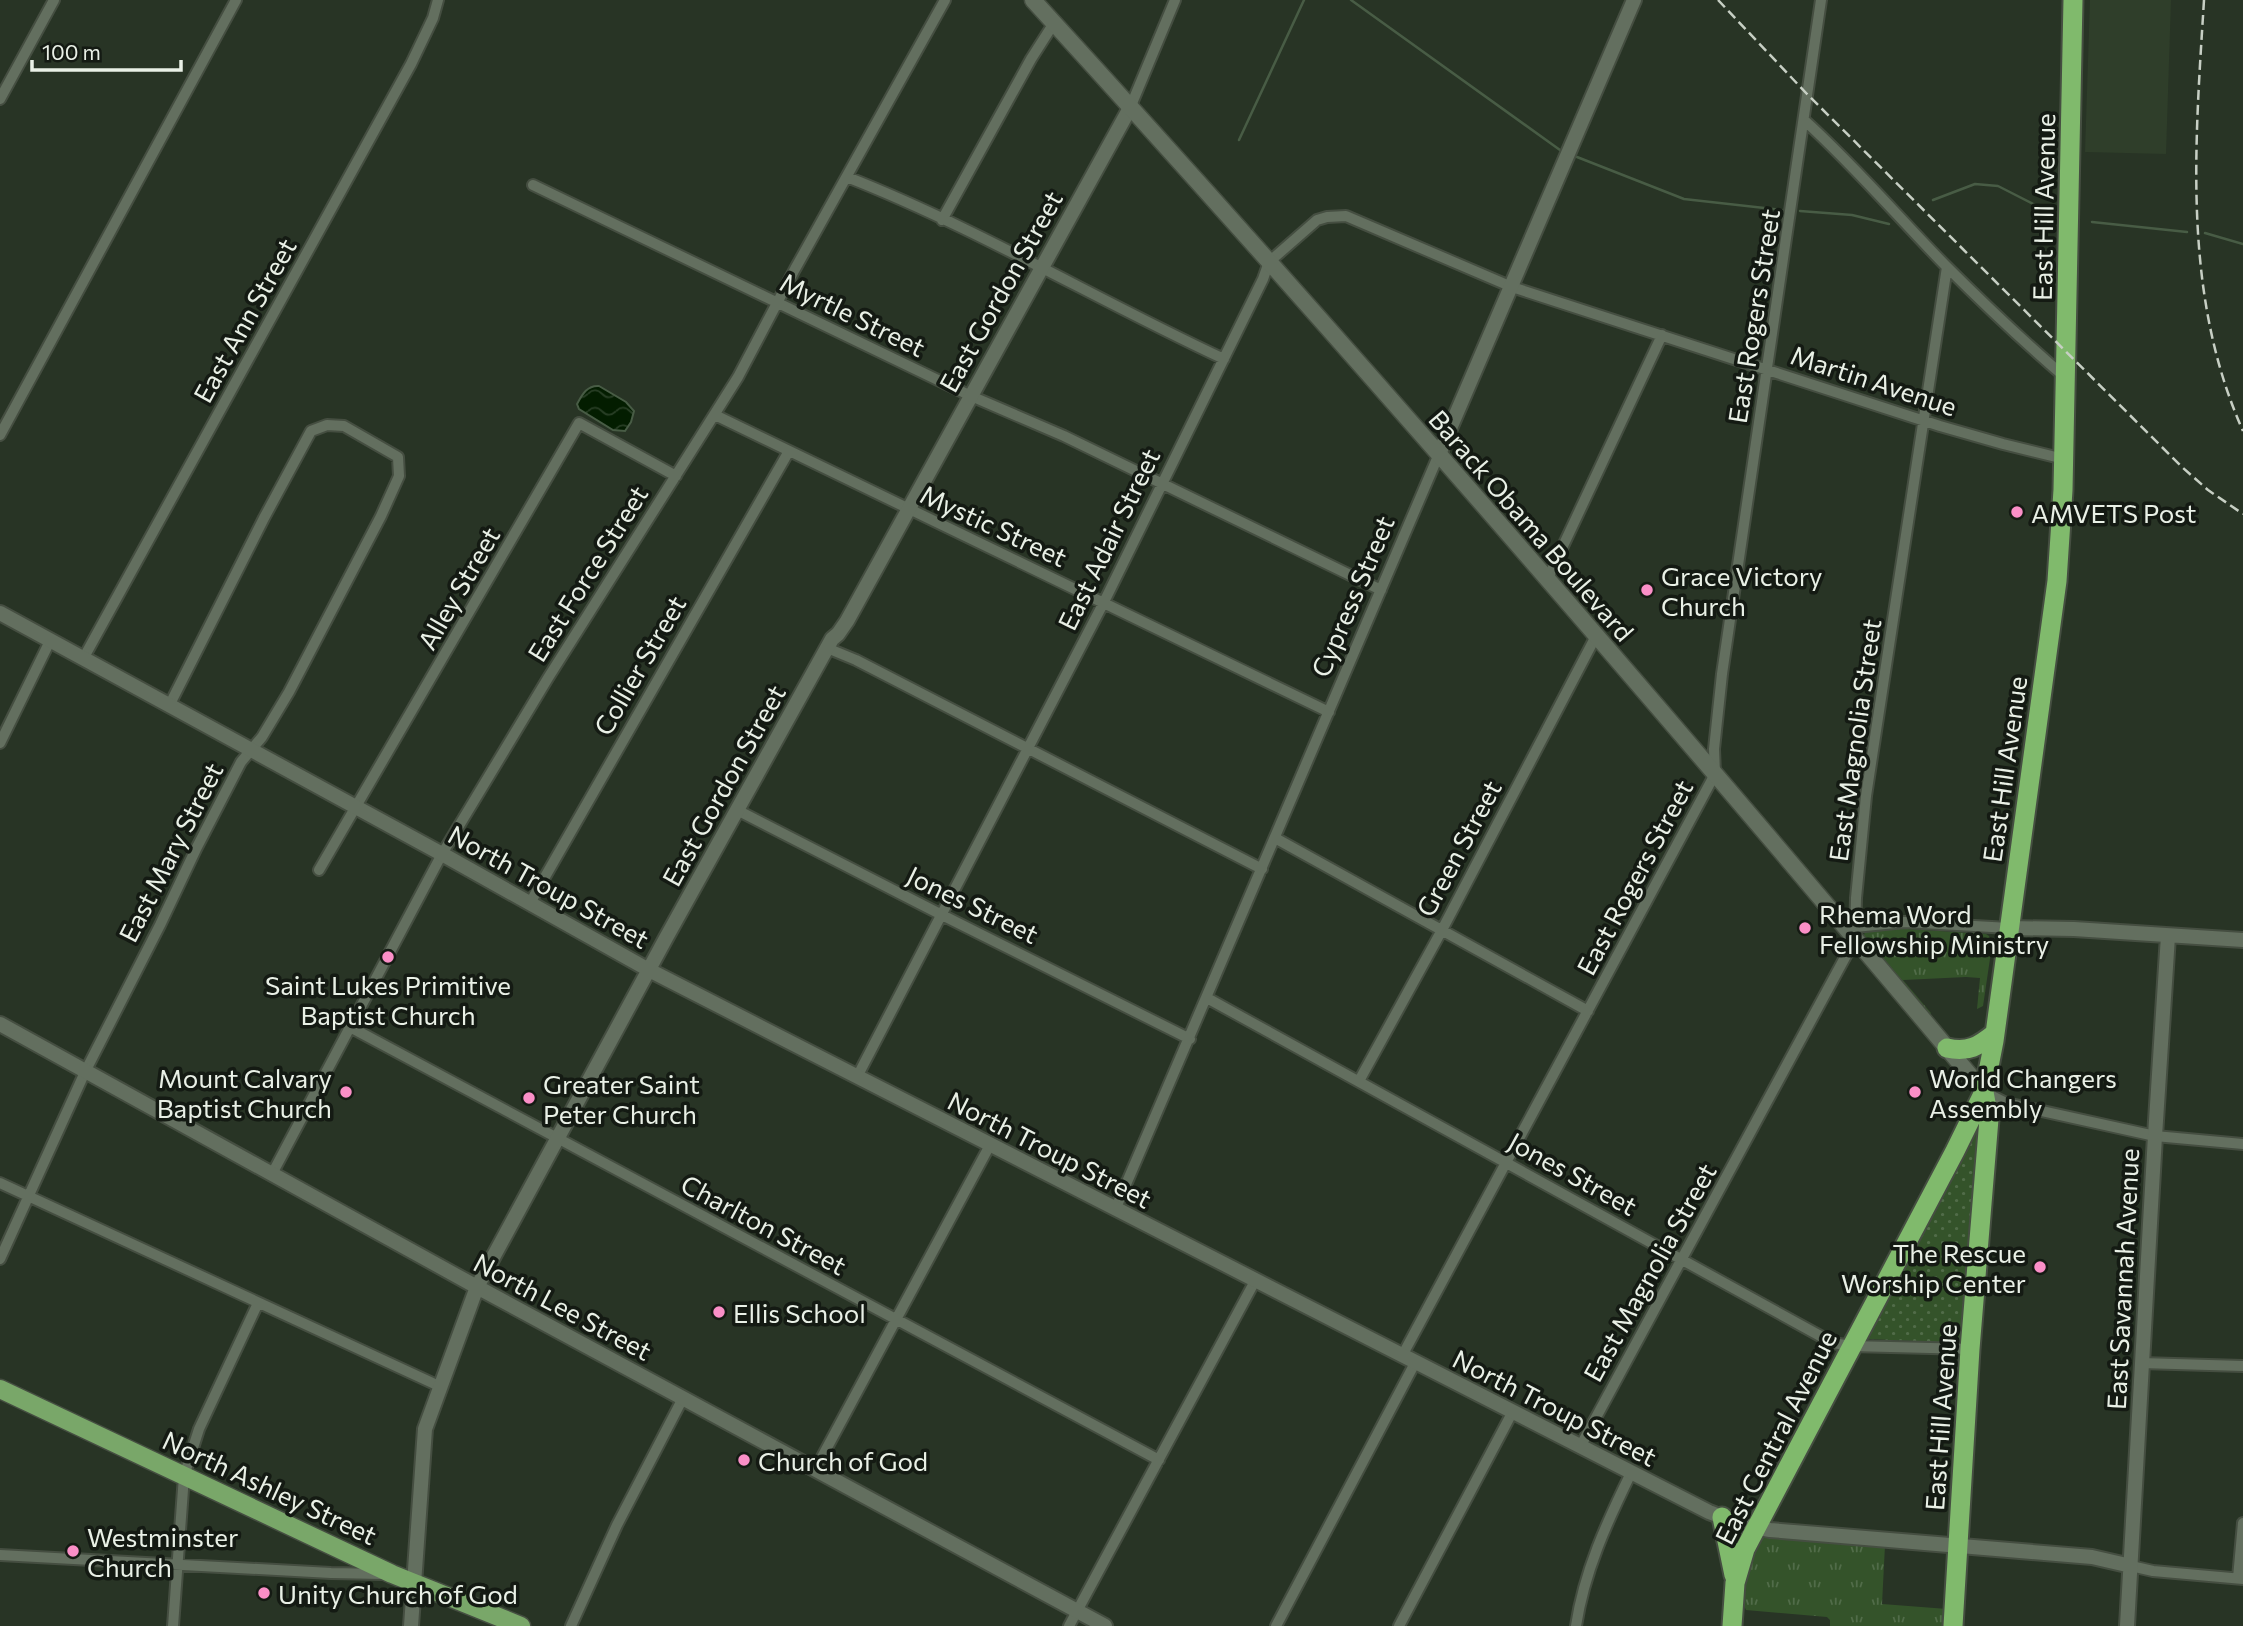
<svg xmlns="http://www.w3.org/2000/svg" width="2243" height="1626" font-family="Commissioner,sans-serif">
<defs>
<pattern id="grass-tufts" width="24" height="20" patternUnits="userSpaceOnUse" patternTransform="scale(1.75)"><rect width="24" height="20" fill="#34532a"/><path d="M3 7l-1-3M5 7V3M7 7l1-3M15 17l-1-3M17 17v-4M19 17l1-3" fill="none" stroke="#516c49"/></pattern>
<pattern id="park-dots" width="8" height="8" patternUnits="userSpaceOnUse" patternTransform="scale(1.75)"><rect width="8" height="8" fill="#34532a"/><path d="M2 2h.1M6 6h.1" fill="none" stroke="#516c49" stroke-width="1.8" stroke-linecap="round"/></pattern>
<pattern id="water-waves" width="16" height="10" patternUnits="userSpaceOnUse" patternTransform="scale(1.75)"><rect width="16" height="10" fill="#031d00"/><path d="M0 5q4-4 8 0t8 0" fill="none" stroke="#283e25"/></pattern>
</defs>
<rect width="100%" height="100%" fill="#283425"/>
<path fill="#2f3e2a" d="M2090,0H2171L2166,154L2085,152Z"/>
<path fill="url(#grass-tufts)" d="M1876,927L1986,934L1989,936L1992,945L1983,1006L1977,1009L1980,978L1966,977L1903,980L1931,1013L1929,1016L1863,937L1866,930Z
M1767,1535L1885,1545L1882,1604L1947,1609L1946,1626H1830V1620L1827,1617L1746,1610C1734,1586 1749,1557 1762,1536Z"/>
<path fill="url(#park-dots)" d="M1983,1114L1974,1183L1963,1339L1957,1343L1868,1339L1866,1337Z"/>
<path fill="url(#water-waves)" stroke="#485c45" stroke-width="2" d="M599,386L626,402L634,411L631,422L625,431L613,430L579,409L577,404C582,395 587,385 599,386Z"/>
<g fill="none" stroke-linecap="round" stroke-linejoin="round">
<path stroke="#485c45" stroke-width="2.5" d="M1351,0L1560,150
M1239,140L1304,0
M1577,157L1684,199L1782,210
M1933,200L1975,184L1998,186L2047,211
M1800,211L1852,215L1889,224
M2092,222L2187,232
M2205,233L2243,244"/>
<defs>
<path id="minor" d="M0,99L54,0
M1130,108L1175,0
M1804,120C1854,165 1898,217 1945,265C1984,304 2024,342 2066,378
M847,177C977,228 1097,300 1224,359
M533,185L971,396L1064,436L1381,590
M942,220L1031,59L1054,23
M715,415L1329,712
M0,435L236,0
M1548,578L1662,335
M827,648L856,660L1262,869
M83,659L411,64L433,18L438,0
M0,743L50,641
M737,810L942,915L1190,1039
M1275,838L1588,1011
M319,870L579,423L676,476
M530,903L789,451
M1855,927L1905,922L2009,928
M1207,998L1833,1343L1851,1346L1970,1349
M350,1027L1159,1460
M857,1077L1104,602L1263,279L1269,262L1317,220L1327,217L1346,216L1512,287L1940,426L2003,444L2064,459
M1359,1081L1442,930L1596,636
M1984,1092L2006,1103L2155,1136L2243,1144
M272,1174L442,854L548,678L738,377L795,269L945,0
M0,1183L439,1386
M1115,1210L1439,454
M0,1259L85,1072L160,925L196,849L241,762L262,737L289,692L381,516L399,476L398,457L344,426L327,425L311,431L264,518L169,706
M1402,1356L1715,774L1714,749L1722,674L1821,0
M2141,1363L2243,1366
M1580,1447L1855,939L1856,898L1866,796L1947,267
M815,1470L990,1145
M0,1555L331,1573L383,1574
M2131,1566L2153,1571L2243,1579
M2238,1578L2243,1523
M173,1626L184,1476L199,1429L258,1303
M571,1626L617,1525L683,1398
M1069,1626L1255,1281
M1276,1626L1415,1363
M1399,1626L1512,1413
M1576,1626C1584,1572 1607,1522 1631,1473"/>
<path id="tertiary" d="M1439,454L1634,0
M0,613L442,854L649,970L1709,1512L1743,1525L1770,1530L2092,1557L2131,1566
M2009,928L2074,929L2243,940
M0,1024L477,1287L1105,1626
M411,1626L425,1429L477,1287L666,938L832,639L838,634L847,621L1130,108
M2127,1626L2155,1136L2168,936"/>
<path id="secondary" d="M1033,0C1359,356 1674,722 1984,1092"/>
<path id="primary" d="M0,1389L392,1574L521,1626"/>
<path id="trunk" d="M1947,1048C1968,1053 1979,1046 1995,1033
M1722,1517L1734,1575
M1732,1626L1735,1583L1745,1549L1955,1151L1984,1092
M1953,1626L1970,1349L1989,1119L1984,1092L1994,1041L2057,581L2063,490L2073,0"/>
</defs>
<use href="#minor" stroke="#454e41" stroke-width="14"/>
<use href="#tertiary" stroke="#454e41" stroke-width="18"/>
<use href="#secondary" stroke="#454e41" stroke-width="19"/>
<use href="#primary" stroke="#454e41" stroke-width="21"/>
<use href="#trunk" stroke="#454e41" stroke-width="23"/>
<use href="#minor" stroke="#636f5f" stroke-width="10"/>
<use href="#tertiary" stroke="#636f5f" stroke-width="14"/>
<use href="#secondary" stroke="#636f5f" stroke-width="16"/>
<use href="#primary" stroke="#79a769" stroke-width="18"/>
<use href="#trunk" stroke="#80ba6c" stroke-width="19"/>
<path stroke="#c7cfc4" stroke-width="2.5" stroke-dasharray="10 5" stroke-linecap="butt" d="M1718,0L1807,94L2182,467L2208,490L2243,514
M2204,0C2195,146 2182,294 2243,431"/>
</g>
<g fill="#fa8fc7" stroke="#141a13" stroke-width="2.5">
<circle cx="2017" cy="512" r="7"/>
<circle cx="1647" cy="590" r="7"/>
<circle cx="1805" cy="928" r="7"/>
<circle cx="388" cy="957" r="7"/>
<circle cx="346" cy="1092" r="7"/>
<circle cx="1915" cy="1092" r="7"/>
<circle cx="529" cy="1098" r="7"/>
<circle cx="2040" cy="1267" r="7"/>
<circle cx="719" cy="1312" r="7"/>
<circle cx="744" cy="1460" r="7"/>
<circle cx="73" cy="1551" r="7"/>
<circle cx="264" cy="1593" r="7"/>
</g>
<g text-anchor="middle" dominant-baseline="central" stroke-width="7" stroke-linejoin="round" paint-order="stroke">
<g font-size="26" fill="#e9f0e6" stroke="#141a13">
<text transform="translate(2043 207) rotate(-89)">East Hill Avenue</text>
<text transform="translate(1000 291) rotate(-61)">East Gordon Street</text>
<text transform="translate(853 314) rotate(26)">Myrtle Street</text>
<text transform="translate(1753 316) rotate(-81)">East Rogers Street</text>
<text transform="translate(244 320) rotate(-61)">East Ann Street</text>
<text transform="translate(1874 380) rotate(18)">Martin Avenue</text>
<text transform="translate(994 525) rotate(25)">Mystic Street</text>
<text transform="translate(1532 525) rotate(49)">Barack Obama Boulevard</text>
<text transform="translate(1108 539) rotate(-64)">East Adair Street</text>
<text transform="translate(587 573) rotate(-58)">East Force Street</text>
<text transform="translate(458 588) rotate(-60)">Alley Street</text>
<text transform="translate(1352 596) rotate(-67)">Cypress Street</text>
<text transform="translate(639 665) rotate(-60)">Collier Street</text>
<text transform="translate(1854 740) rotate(-82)">East Magnolia Street</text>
<text transform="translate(2004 769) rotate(-82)">East Hill Avenue</text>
<text transform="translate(723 785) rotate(-61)">East Gordon Street</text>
<text transform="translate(1458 848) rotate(-62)">Green Street</text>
<text transform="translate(170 852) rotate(-63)">East Mary Street</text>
<text transform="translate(1634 877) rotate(-62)">East Rogers Street</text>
<text transform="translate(549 886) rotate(29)">North Troup Street</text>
<text transform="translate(973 904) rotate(26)">Jones Street</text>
<text transform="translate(1050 1149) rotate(27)">North Troup Street</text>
<text transform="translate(1573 1173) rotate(29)">Jones Street</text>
<text transform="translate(764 1224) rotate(28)">Charlton Street</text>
<text transform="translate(1649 1272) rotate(-61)">East Magnolia Street</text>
<text transform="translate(2122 1279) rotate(-87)">East Savannah Avenue</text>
<text transform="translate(563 1306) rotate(28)">North Lee Street</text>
<text transform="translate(1555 1407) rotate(27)">North Troup Street</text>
<text transform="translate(1940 1417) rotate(-86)">East Hill Avenue</text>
<text transform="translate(1775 1437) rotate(-63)">East Central Avenue</text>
<text transform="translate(270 1487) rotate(25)">North Ashley Street</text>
</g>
<g font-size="26" fill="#e9f0e6" stroke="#141a13" text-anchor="start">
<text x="2031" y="512">AMVETS Post</text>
<text x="1661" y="575">Grace Victory<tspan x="1661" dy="30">Church</tspan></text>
<text x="1819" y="913">Rhema Word<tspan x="1819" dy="30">Fellowship Ministry</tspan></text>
<text x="388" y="984" text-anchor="middle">Saint Lukes Primitive<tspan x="388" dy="30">Baptist Church</tspan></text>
<text x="332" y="1077" text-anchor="end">Mount Calvary<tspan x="332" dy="30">Baptist Church</tspan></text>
<text x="1929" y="1077">World Changers<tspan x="1929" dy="30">Assembly</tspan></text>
<text x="543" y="1083">Greater Saint<tspan x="543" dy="30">Peter Church</tspan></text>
<text x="2026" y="1252" text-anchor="end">The Rescue<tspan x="2026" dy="30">Worship Center</tspan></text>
<text x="733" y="1312">Ellis School</text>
<text x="758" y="1460">Church of God</text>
<text x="87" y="1536">Westminster<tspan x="87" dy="30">Church</tspan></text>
<text x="278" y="1593">Unity Church of God</text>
</g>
</g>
<path d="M32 60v10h149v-10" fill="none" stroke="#e9f0e6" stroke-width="3.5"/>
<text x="42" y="60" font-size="21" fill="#e9f0e6" stroke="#141a13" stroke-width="5" paint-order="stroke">100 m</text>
</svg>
